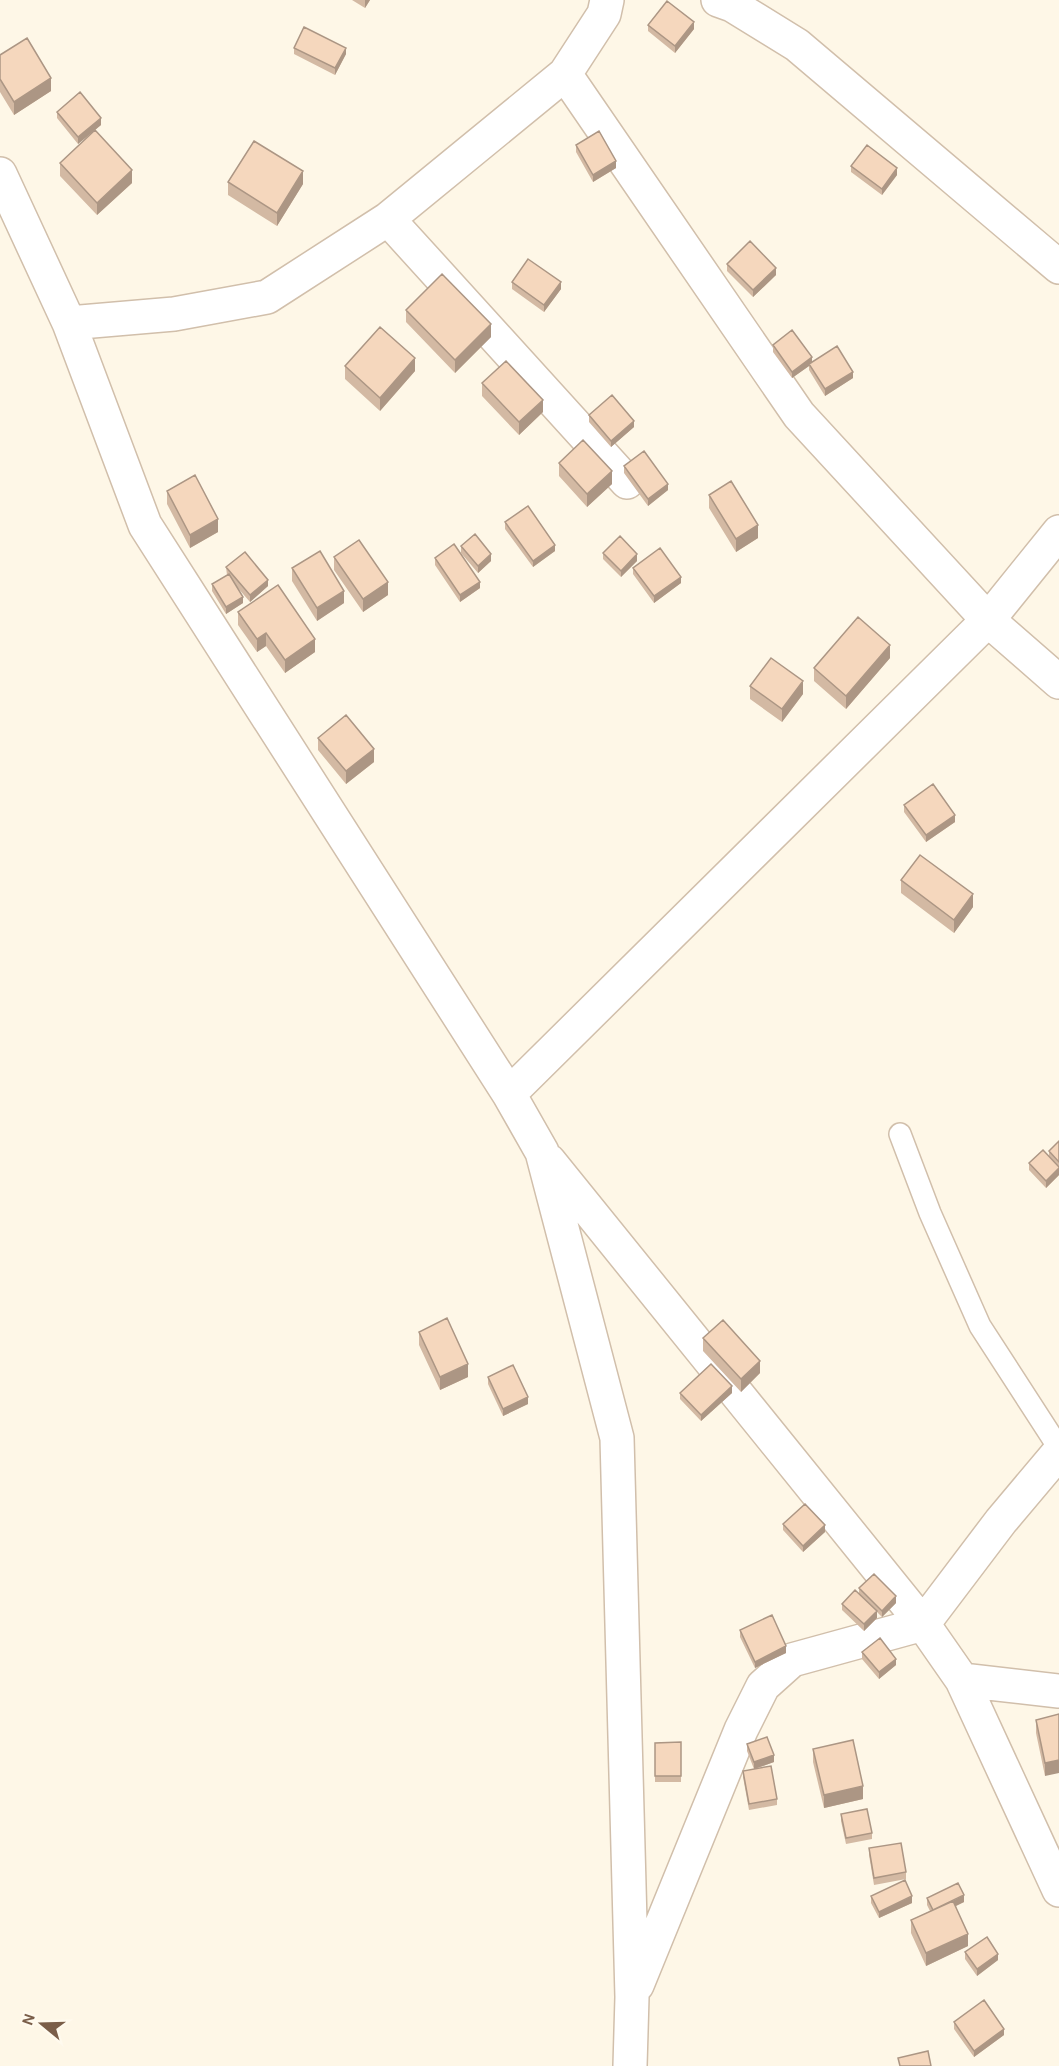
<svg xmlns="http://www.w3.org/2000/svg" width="1059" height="2066" font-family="Karla,sans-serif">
<rect width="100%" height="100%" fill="#fef7e7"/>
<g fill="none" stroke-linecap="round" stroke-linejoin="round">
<defs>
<path id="service" d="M900,1134L930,1213L980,1326L1059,1448"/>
<path id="minor" d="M718,0L732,5L797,45L1059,267
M565,74L799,415L988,620L1059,682
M0,174L69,323L145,525L509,1094L542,1152L617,1438L632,1997L630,2066
M388,219L627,482
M69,323L174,314L267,297L388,219L565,74L604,14L607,0
M509,1094L988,620L1059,532
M549,1161L923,1624L962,1680L1059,1890
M962,1680L1059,1691
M637,1985L741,1730L763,1686L792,1660L923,1624L1001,1521L1059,1452"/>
</defs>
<use href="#service" stroke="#d1bfab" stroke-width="24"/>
<use href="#minor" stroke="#d1bfab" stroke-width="36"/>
<use href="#service" stroke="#fff" stroke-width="21"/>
<use href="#minor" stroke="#fff" stroke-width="33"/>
</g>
<path fill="#d3b9a3" d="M352,0H370L365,8Z
M648,25L694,29L675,53L648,31Z
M294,48L346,54L335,75L294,54Z
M0,55L51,91L14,115L0,92Z
M57,112L101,125L78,144L57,118Z
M576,145L616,168L593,182L576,152Z
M60,163L132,183L97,215L60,176Z
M851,166L897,175L882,195L851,172Z
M228,182L303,184L277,226L228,195Z
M727,264L776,275L753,297L727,271Z
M512,282L561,289L544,312L512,289Z
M406,310L491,337L455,373L406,322Z
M773,345L812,362L853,378L825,396L809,370V366L792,378L773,352Z
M345,366L415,371L380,411L345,379Z
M482,383L543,412L519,435L482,396Z
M589,415L634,427L611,447L589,422Z
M559,463L612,484L587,507L559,476Z
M624,466L668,490L648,506L624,473Z
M167,491L218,532L190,548L167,504Z
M709,495L758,538L736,552L709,508Z
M505,522L555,551L533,567L505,529Z
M461,546L491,561L478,573L461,553Z
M603,553L637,561L621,577L603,559Z
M334,557L388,595L363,612L334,570Z
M435,558L480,588L460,602L435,565Z
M226,567L268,586L250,602L237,587L243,603L226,614L212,591V584L227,575Z
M292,568L344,603L317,621L292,581Z
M633,568L681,583L654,603L633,574Z
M238,612L315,652L285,673L266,646L257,652L238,625Z
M890,658L846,709L814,681V668Z
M750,686L803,694L782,722L750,699Z
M318,738L374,762L346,784L318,750Z
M904,805L955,822L926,842L904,812Z
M901,880L973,907L954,933L901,893Z
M1059,1141V1175L1046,1188L1029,1170V1163L1049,1156V1151Z
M419,1332L468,1377L440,1390L419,1345Z
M703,1338L760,1373L741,1392L703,1351Z
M488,1377L528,1404L503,1416L488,1384Z
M680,1393H732L701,1421L680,1399Z
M783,1524L825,1532L803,1552L783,1530Z
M859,1588L896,1603L882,1617L877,1612V1618L864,1631L842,1610V1604L859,1594Z
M740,1630L786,1653L755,1668L740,1637Z
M862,1652L896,1665L879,1679L862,1659Z
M1059,1714L1045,1776L1036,1733V1720Z
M681,1742V1782H655V1743Z
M747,1744L774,1762L755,1769L777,1799V1805L749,1810L743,1777V1771L754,1769L747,1751Z
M813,1749L863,1799L824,1808L813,1762Z
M841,1814L872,1833V1839L846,1844L841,1821Z
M869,1848L906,1872V1879L874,1885L869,1855Z
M871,1896L912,1903L879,1918L871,1903Z
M927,1898L964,1902L956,1906L968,1946L926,1966L911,1933V1920L930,1911L927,1905Z
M965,1952L998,1960L977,1976L965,1959Z
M954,2022L1004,2035L974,2057L954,2029Z"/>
<path fill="#ac9684" d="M365,0H370L365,8Z
M694,22V29L675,53V46Z
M346,48V54L335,75V68Z
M51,78V91L14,115V102Z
M101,118V125L78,144V137Z
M616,161V168L593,182V175Z
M897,168V175L882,195V189Z
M132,170V183L97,215V203Z
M303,171V184L277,226V213Z
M776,268V275L753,297V290Z
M561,282V289L544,312V305Z
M491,324V337L455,373V360Z
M812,357V364H809V366L792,378V372Z
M415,358V371L380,411V398Z
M853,372V378L825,396V389Z
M543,400V412L519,435V422Z
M634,421V427L611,447V441Z
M612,471V484L587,507V494Z
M668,484V490L648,506V499Z
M218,519V532L190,548V535Z
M758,525V538L736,552V539Z
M555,545V551L533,567V561Z
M491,554V561L478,573V566Z
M637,554V561L621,577V571Z
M681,577V583L654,603V596Z
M268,580V586L250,602V595Z
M388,582V595L363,612V599Z
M480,582V588L460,602V595Z
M344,591V603L317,621V608Z
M243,597V603L226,614V607Z
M266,633V646L257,652V639Z
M315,639V652L285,673V660Z
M890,645V658L846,709V696Z
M803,681V694L782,722V709Z
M374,749V762L346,784V771Z
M955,815V822L926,842V835Z
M973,894V907L954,933V920Z
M1059,1168V1175L1046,1188V1181Z
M760,1361V1373L741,1392V1379Z
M468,1364V1377L440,1390V1377Z
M732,1386V1393L701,1421V1415Z
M528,1397V1404L503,1416V1409Z
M825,1525V1532L803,1552V1546Z
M896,1596V1603L882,1617V1611Z
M877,1611V1618L864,1631V1624Z
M786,1646V1653L755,1668V1662Z
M896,1659V1665L879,1679V1672Z
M774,1755V1762L754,1769V1762Z
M1059,1760V1773L1045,1776V1763Z
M863,1786V1799L824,1808V1795Z
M964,1895V1902L933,1917V1911Z
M912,1896V1903L879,1918V1912Z
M968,1934V1946L926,1966V1953Z
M998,1954V1960L977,1976V1969Z
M1004,2029V2035L974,2057V2051Z"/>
<path fill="#f5d7bd" stroke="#ac9684" stroke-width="1.5" d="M667,1L694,22L675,46L648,25Z
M304,27L346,48L335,68L294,48Z
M27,38L51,78L14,102L0,79V55Z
M80,92L101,118L78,137L57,112Z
M95,130L132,170L97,203L60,163Z
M599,131L616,161L593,175L576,145Z
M254,141L303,171L277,213L228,182Z
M867,145L897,168L882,189L851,166Z
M750,241L776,268L753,290L727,264Z
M528,259L561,282L544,305L512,282Z
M442,274L491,324L455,360L406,310Z
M380,327L415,358L380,398L345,366Z
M792,330L812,357L792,372L773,345Z
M837,346L853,372L825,389L809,364Z
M506,361L543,400L519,422L482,383Z
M612,395L634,421L611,441L589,415Z
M583,440L612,471L587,494L559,463Z
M644,451L668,484L648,499L624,466Z
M195,475L218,519L190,535L167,491Z
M731,481L758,525L736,539L709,495Z
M528,506L555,545L533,561L505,522Z
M475,534L491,554L478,566L461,546Z
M620,536L637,554L621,571L603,553Z
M359,540L388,582L363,599L334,557Z
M454,544L480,582L460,595L435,558Z
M660,548L681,577L654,596L633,568Z
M320,551L344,591L317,608L292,568Z
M245,552L268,580L250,595L226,567Z
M229,574L243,597L226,607L212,584Z
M278,585L315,639L285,660L266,633L257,639L238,612Z
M858,617L890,645L846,696L814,668Z
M771,658L803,681L782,709L750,686Z
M346,715L374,749L346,771L318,738Z
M933,784L955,815L926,835L904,805Z
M920,855L973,894L954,920L901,880Z
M1059,1141V1162L1049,1151Z
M1043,1150L1059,1167V1168L1046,1181L1029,1163Z
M447,1318L468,1364L440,1377L419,1332Z
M723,1320L760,1361L741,1379L703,1338Z
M711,1364L732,1386L701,1415L680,1393Z
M513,1365L528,1397L503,1409L488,1377Z
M805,1504L825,1525L803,1546L783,1524Z
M874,1574L896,1596L882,1611L859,1588Z
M855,1590L877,1611L864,1624L842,1604Z
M772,1615L786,1646L755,1662L740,1630Z
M880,1638L896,1659L879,1672L862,1652Z
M1059,1714V1760L1045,1763L1036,1720Z
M767,1737L774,1755L754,1762L747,1744Z
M853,1740L863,1786L824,1795L813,1749Z
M681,1742V1776H655V1743Z
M771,1766L777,1799L749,1804L743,1771Z
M867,1809L872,1833L846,1838L841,1814Z
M901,1843L906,1872L874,1878L869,1848Z
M905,1880L912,1896L879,1912L871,1896Z
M958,1883L964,1895L933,1910L927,1898Z
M953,1901L968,1934L926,1953L911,1920Z
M987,1937L998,1954L977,1969L965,1952Z
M984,2000L1004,2029L974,2051L954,2022Z
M928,2051L931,2066H900L898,2058Z"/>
<g transform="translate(42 2024) rotate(289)" stroke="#fffaee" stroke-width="4.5" paint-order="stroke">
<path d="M0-4.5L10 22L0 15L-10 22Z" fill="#7a5e49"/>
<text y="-9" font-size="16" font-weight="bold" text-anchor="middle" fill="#7a5e49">N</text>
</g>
</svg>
